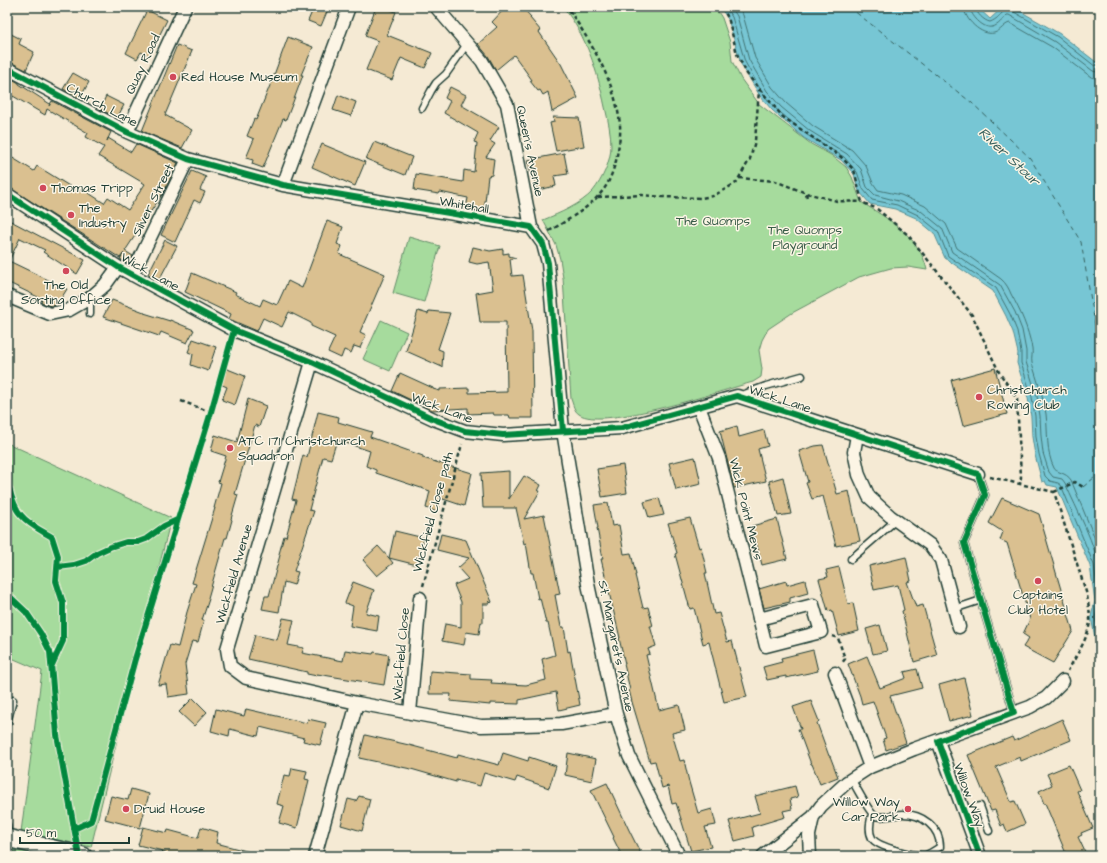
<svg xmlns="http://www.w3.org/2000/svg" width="1107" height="863" font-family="'Architects Daughter',sans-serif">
<rect width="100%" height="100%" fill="#f5ead4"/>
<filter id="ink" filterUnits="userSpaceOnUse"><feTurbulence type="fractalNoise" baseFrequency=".025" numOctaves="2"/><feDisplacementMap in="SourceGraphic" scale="8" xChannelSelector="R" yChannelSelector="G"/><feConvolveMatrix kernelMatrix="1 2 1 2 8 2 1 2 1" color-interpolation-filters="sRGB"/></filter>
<g filter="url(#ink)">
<path fill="#a6db9d" stroke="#628c68" d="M563,7H715L722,18L730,42L732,61L741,79L759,104L811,144L831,155L846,167L852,177L861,202C888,219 920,236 927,270L908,267L891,268L859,277L792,313L768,329L762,340L759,350L762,369L761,377L753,382C723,390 602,431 579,414C574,411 573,404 571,399L563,278L560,259L556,245L543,220C560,213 580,205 593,191C602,180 611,161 611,146C611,133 608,120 605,107C597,70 587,37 563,7Z
M409,237L440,246L424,302L393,293Z
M381,320L407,332L390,371L363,359Z
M7,443L171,518L91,847L21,832L42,671L7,656Z
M7,838L83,856H7Z"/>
<path fill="#77c6d4" stroke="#548f94" d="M720,7H977L990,19L1003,7H1013L1060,34L1100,65V663L1091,617L1095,601L1090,566L1057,487L1047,485L1045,481L1042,482L1035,455L1032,437L1031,417L1028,398L1017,363L1018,353L1013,332L1006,316L993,291L945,258L934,233L916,218L895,209L870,204L859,191L854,174L841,160L804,138L772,110L760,96L741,64L728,19Z"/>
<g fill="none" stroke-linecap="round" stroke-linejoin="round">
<path stroke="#427474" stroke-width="1" d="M725,7L732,17L745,62L763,94L775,108L807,135L844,157L857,172L863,189L872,200L897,205L918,215L938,231L948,256L996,288L1010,314L1017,331L1021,352V363L1032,397L1035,416L1036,437L1039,454L1045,476L1050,481L1058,483L1061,485L1094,565L1099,601L1095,618L1100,640
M731,7L737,16L749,60L767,91L781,107L810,131L847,154L861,169L867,187L875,195L898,201L921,211L942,228L952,252L1000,285L1015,312L1022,330L1026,351V362L1037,396L1040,416L1041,436L1043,453L1049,472L1053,477L1062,479L1065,483C1077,510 1096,545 1100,573
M738,7L743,15L755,58L772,87L786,103L813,126L852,150L866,166L873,183L878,190L901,195L925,206L946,224L957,248L1001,279C1006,283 1009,289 1011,294C1021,312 1028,328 1032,348C1033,353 1031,358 1032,363C1037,380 1043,396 1046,414C1048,430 1046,453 1054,468C1056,473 1066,472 1071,480L1100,551
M964,7C964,19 981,36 994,33C1001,31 1004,24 1010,23L1052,47L1091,77L1100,79
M970,7C970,15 983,29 992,27C998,26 1003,19 1007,15H1009L1055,42L1093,71L1100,73
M975,7C976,13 984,21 990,22C996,20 1004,13 1005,7
M1012,7L1014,12L1058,37L1096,67L1100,68"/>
<path stroke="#355f5c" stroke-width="1" stroke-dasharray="5 4" stroke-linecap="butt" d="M849,7L972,103L1030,158L1081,242L1100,353
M1083,487L1100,473"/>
</g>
<path fill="#dac090" stroke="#1f3d34" d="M314,7H329L321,26L308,21Z
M376,7H384L396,12L387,35L432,53L425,68L401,58L392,80L366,70L378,41L365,36Z
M506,7H522L531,17L530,18L541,31L539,32L561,64L578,98L552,112L548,92L543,95L540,90L538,91L530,81L532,80L514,55L496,70L488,56L478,44L497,27L492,22Z
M147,10L167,20L149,56L141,52L137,59L126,53Z
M7,32L21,39L19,44L34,52L26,70L7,61Z
M288,37L313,47L301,75H303L293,102L286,120L283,119L263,168L252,164L253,160L246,158L254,139L247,136L254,119L256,120L271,83Z
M177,45L192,51L165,115L192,130L182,148L142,131Z
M73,73L89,82L80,98L63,89Z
M7,76L19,83V84L50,104L49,106L52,101L111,132L107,141L108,138L131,152L136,144L178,163L163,193L125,251L133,256L129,264L120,259L124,253L120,258L7,186V163L11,157L34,171L37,166L79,192L81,188L104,203L108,197L128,210L145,184L98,156L104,147L86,137L88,133L47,109L45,115L13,96L7,109Z
M450,87L466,95L461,105L499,127L490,141L495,144L486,157L494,159L492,175L488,176L484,211L466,208L468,198L440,192L439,194L414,190L416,174L463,182L464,170L474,172L477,143L474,142L478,133L444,113L450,101L445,98Z
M338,95L356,102L351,116L333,110Z
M106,96L124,105L117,118L100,109Z
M553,117L579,118L584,146L556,151L550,123L554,122Z
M374,142L412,157L405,175L366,159Z
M322,144L365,162L355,186L312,167Z
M564,153L568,174L554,176L556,186L538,190L534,178L532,179L528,160Z
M192,171L206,177L200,190L205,192L200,203L194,200L175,242L161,235Z
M7,219L85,260L77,274L43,252L45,250L20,238L9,261L67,289L57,305L51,306L41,302L42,299L7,282Z
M327,221L343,227L337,244L342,246L339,254L385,274L360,332L366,335L360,348L354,346L351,353L344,350L341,358L328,352L335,337L311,326V323L289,312L282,327L263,318L257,331L229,319L231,314L185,292L192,273L236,292L235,294L260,306L263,299L277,305L288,281L302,288Z
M165,240L177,246L159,280L148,274Z
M473,247L490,251L503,249V254L509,253V256L516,258L510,259L512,276L523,275L532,331L533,418H510L509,415H494L493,413L468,414V408L432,410L392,391L400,373L433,388V389L440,391V389L469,388V393L507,392L506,322H480L476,293L493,290L489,262L477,264L469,262Z
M112,300L144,312V313L170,321V320L194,330L187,343L161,332L159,336L103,317Z
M418,311L428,314L429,311L450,313L438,349L443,351L442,367L406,351Z
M193,339L216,347L208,371L191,365L193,354L188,352Z
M225,368L245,376L235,405L222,400L227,387L220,384Z
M995,368L1007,414L963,426L951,380Z
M248,399L266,406L259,427L255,425L235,494L238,495L231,519L232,520L227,538H225L208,598L209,599L202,620H204L198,642L192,641L185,664L189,694L168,697L166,684L158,685L170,645L178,647L187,612L196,584L192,583L215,508H214L221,483L218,482L226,456L211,451L215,435L237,442Z
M318,412L339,417L338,422L372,432L370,437L423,456V458L472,473L464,506L440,498L437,512L426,508L430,491L376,473V470L366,466L370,451L337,440L331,459L323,457L309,510L314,511L294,571L298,572L294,585L284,582L279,612L262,609L265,596H269L280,555L279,554L284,536L286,537L296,500L292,499L303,455L307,457Z
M737,426L739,437L764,430L768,446L758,449L766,481L734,488L720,431Z
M823,445L837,494L849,491L860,541L836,546L823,496L812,499L806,483L808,482L799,451L815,446Z
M695,457L701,484L676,490L669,463Z
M623,465L627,493L602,497L597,469Z
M509,471V499L524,476L541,485L538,491H540L524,519L544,515L560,594L555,595L561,627H564L568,652L570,651L580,705L559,710L556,692L519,700V704L490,703V705L450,701L451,694H429L430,671L471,674V679L492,680L491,683L526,685L546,680L542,659L555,655L548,623H546L540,598L538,599L533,573H531L526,543L524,544L516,508H483L481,473Z
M783,477L791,514L778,516L769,481Z
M659,498L664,515L649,518L644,502Z
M1002,498L1039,514L1073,631L1053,663L1023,647L1029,638L1023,634L1030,619L1007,543L1000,540L1003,532L989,523Z
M608,503L612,526L619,525L624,554L631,553L636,575H635L643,608L648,607L653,626H650L656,646L648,649L650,654L646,655L659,710L679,705L685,730L672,733L680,761L684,760L689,782L698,813L712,809L716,825L705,827L711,847L691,851L676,803L672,804L668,786L662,788L655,761L650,762L632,702L629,690H630L624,664H625L619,638H620L601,559H603L597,528H598L594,505Z
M690,518L699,548L701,547L707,573H705L714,614L719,613L727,642L732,641L747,697L724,702L709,642L703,644L694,608L690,609L675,554L677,553L668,523Z
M777,519L787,559L762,565L752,526Z
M395,531L424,538L417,565L389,558L393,563L377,576L363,560L378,546L389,558Z
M441,534L466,540L492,602L491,603L489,601V604H483V623L481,622L479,634L466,632L464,645L442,641L445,624L461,627V602L454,585L468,579L458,568L469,558L437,550Z
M906,557L911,581L907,582L916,607L923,605L937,655L914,662L902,611L904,610L898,585L874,590L869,566Z
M839,567L848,604L853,603L859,631L839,636L832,610L828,611L819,579L828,577L826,570Z
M805,580L808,593L790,598V602L764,608L759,589L786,581L787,585Z
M353,582L374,590L366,613L379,616L377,631L350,626L353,606L345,603Z
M283,618L294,620L288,645L304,648L302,653L343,661L345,650L373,654L374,652L389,655L384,685L317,674V676L307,674V672L248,659L255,635L277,640Z
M880,625L887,651L873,654L866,629Z
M813,650L818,671L786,678V676L767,680L763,667L782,662L781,658Z
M867,656L880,688L906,678L904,672L917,669L922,688L890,696L906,743L886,750L883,739L886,738L873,701L862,704L860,696L848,664Z
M964,678L973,715L949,721L939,685Z
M193,698L207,712L194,726L179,712Z
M811,701L819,721L817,723L829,756H830L838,777L820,784L812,764H811L798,729H801L793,707Z
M216,709L244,716L246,709L307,723L308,719L326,723L320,745L303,741L304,738L260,727L258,736L230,729L229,736L211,731Z
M1062,719L1071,740L1021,761L1020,757L996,767L1011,802L1015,801L1025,824L1007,832L1004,824L1001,826L995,810L991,811L968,755L1012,737L1014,741Z
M365,735L409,745L457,758L458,754L499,765L503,753L528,761L529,757L556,766L549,788L517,777L515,782L484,773L480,786L456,780V782L411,769L359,758Z
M568,753L596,759L592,781L565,775Z
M1069,765L1080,790L1077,791L1093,828L1081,833L1082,835L1078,837L1087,856H1067L1045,803L1044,804L1039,791L1052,785L1047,774Z
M292,768L307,771L305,779L309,780L297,828L279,823L284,806L277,804L284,775L290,776Z
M607,783L629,830L642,856H622L613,838L614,837L591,790Z
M795,786L798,797L790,799L792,809L783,811L785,817L752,827L754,836L735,841L729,821L760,813L755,796Z
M131,789L149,794L140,828L105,819L111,796L128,800Z
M359,796L370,799L362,831L341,825L348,799L356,801Z
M143,827L167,833L168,830L198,838L201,827L218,832L216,843L250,852L249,856H176L162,852L163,851L138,845Z"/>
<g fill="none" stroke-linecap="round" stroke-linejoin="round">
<defs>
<path id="lane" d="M422,108L431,91L436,83L446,74L467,44
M90,298V314
M739,396L766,386L802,376
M978,474L985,495L964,543L1014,713
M851,559L896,520
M954,609L981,600
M7,723L13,700
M851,779C856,786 869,813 875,816C883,819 895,814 903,814C922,814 940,827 940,847C935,850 931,853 926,855C916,857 877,847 872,838C868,831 870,822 872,814
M963,811L980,806L989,831
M7,825L8,837"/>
<path id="street" d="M436,7L482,61L507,104L531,227L543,244L548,263L563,431L588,584L616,714L629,756L679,856
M7,68L127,132L188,159L283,185L531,227
M127,132L185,7
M283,185L349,7
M7,194L118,267L234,330L312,362L436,420L465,431L503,435L622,428L737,396L978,474
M132,275L188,159
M7,296L50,314L69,310L90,298L105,285L118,267
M312,362L227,649L230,666L246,678L357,703L481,726L561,724L616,714
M699,407L719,458L766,646L821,632L813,605L759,619
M857,435L854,452L859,475L869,497L890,516L930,545L941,560L959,627
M835,673L870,767
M410,713L420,598
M938,741L980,856
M315,856L357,703
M763,856L813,817L821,806L847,782L870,767L914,749L1030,707L1046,698L1063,681
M810,856L809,835L813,817"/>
<path id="secondary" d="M7,838L83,856"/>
</defs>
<use href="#lane" stroke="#1f3d34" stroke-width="9"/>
<use href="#street" stroke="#1f3d34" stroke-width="15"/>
<use href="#secondary" stroke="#1f3d34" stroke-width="20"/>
<path stroke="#1f3d34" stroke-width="2.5" stroke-dasharray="4 3" stroke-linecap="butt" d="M723,7L729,21L737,54L747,74L783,117L841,157L854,170L862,202L877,209L908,235L972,315L999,372L1017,399L1021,477L1020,485
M739,178L775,181L806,193L837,201L862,202
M806,193L807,198
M598,197L642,195L663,197L701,198L713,196L736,183L750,159L755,141L759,90
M549,231C568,220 591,207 604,189C610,181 613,170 616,161C618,149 621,137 620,125C616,82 590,41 567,7
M181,401L211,412
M990,477L1054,492L1087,595C1088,603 1090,611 1090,620C1089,638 1076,655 1068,671
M1054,492L1075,482L1083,487
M423,586L462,444
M832,636L838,638L845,659L842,663"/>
<use href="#lane" stroke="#fcf5e5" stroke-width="6"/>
<use href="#street" stroke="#fcf5e5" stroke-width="12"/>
<use href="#secondary" stroke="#fcf5e5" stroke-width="17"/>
<defs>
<path id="cycleway" d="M7,68L127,132L188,159L283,185L531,227L543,244L548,263L563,431
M7,194L118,267L234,330L312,362L436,420L465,431L503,435L622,428L737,396L978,474L985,495L964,543L1014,713L938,741L980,856
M7,481C10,491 13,507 21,515C29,525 42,531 52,537L58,556L56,581L63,603V641L52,665
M58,567L74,565L86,561L97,553L110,547L126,542H138L146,539L164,526L177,520
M7,594L26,612L41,634L50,652L57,735L79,855
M74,829L91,821L135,659L211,412L234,330"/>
</defs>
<use href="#cycleway" stroke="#fcf5e5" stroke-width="8"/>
<use href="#cycleway" stroke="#00873e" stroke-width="6"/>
</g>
</g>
<g fill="#d1495b" stroke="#fcf5e5" stroke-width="1.5">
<circle cx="173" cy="77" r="4"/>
<circle cx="43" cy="188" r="4"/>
<circle cx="71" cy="215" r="4"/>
<circle cx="66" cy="271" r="4"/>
<circle cx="979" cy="397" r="4"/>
<circle cx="230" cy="448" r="4"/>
<circle cx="1038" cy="581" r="4"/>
<circle cx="126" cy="809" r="4"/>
<circle cx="908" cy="809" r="4"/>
</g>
<g text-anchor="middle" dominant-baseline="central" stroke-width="3" stroke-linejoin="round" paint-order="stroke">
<g font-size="13" fill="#1f3d34" stroke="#fcf5e5">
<text transform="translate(143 64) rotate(-65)">Quay Road</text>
<text transform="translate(102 105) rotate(28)">Church Lane</text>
<text transform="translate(530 151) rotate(78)">Queen's Avenue</text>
<text transform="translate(153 200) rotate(-64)">Silver Street</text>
<text transform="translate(464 205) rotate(10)">Whitehall</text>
<text transform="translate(150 272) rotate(29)">Wick Lane</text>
<text transform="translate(780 399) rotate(18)">Wick Lane</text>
<text transform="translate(442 408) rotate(21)">Wick Lane</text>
<text transform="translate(746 509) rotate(76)">Wick Point Mews</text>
<text transform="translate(433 512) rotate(-75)">Wickfield Close path</text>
<text transform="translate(234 574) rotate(-74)">Wickfield Avenue</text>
<text transform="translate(616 646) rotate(78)">St. Margaret's Avenue</text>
<text transform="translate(401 654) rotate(-85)">Wickfield Close</text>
<text transform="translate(969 795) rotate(70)">Willow Way</text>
</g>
<g font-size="13" fill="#1f3d34" stroke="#fcf5e5" text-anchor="start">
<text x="181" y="77">Red House Museum</text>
<text x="51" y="188">Thomas Tripp</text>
<text x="79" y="208">The<tspan x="79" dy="15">Industry</tspan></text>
<text x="66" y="285" text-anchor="middle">The Old<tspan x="66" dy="15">Sorting Office</tspan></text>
<text x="987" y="390">Christchurch<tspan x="987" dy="15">Rowing Club</tspan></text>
<text x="238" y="441">ATC 171 Christchurch<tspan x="238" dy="15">Squadron</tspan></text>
<text x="1038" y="595" text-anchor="middle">Captains<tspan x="1038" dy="15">Club Hotel</tspan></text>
<text x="900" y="802" text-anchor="end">Willow Way<tspan x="900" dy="15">Car Park</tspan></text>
<text x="134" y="809">Druid House</text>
</g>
<g font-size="13" fill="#3a5d49" stroke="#fcf5e5">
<text x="713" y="221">The Quomps</text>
<text x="805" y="230">The Quomps<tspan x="805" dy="15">Playground</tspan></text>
</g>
<g font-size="14" font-style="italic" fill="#355f5c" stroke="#fcf5e5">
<text transform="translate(1009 157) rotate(43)">River Stour</text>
</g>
</g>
<rect width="1107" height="863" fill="none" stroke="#fcf5e5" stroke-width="24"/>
<rect x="12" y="12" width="1083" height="839" fill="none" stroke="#1f3d34" stroke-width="1.5" filter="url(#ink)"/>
<path d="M20 837v6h109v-6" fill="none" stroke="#1f3d34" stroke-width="2"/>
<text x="26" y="837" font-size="12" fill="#1f3d34" stroke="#fcf5e5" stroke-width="3" paint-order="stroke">50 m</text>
</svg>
